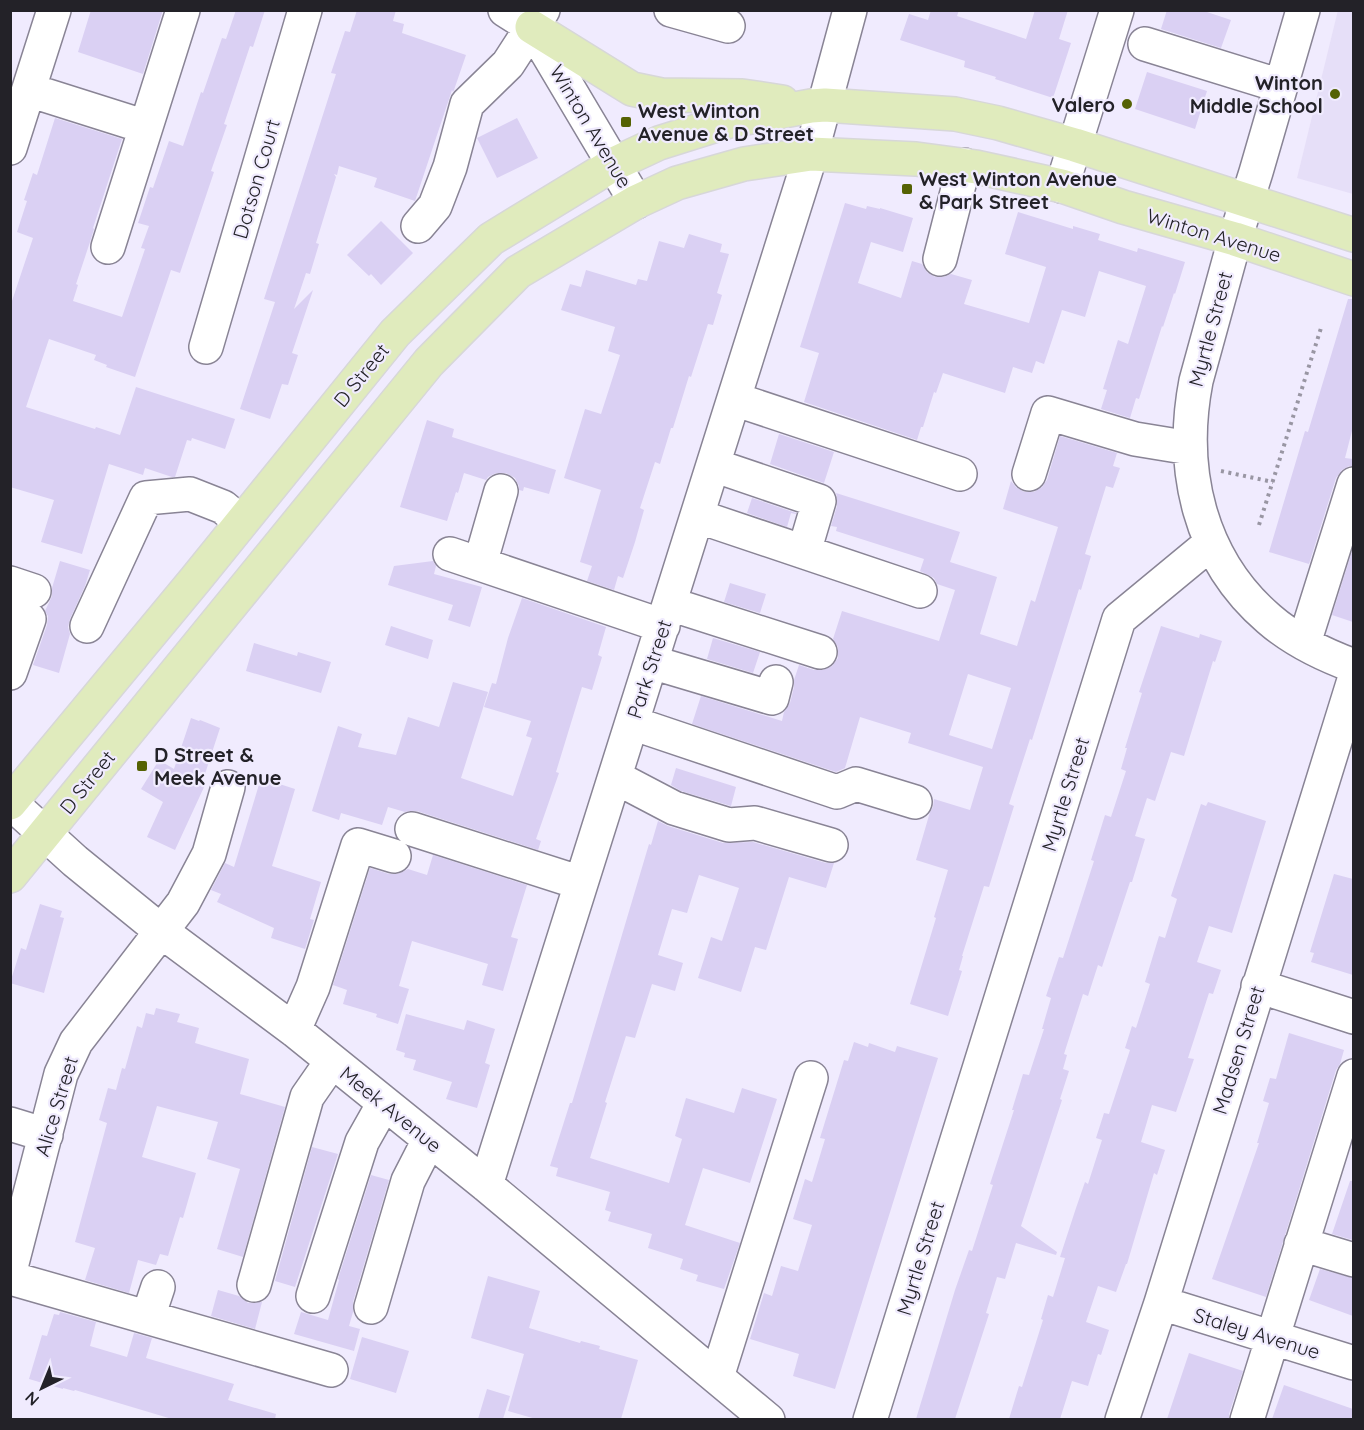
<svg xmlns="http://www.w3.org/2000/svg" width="1364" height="1430" font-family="Quicksand,sans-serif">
<rect width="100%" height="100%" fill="#f0ebfe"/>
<path fill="#e6dff8" d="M1338,10L1353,11V194L1297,178Z"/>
<path fill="#dad0f3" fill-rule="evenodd" d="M91,10H163L143,74L78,52Z
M236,10H265L253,47L250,46L224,124L227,125L211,171L214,172L180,273L171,270L135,377L106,367L107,365L94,360L96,355L49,339L26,407L95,429L96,427L120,435L136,387L235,419L225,449L192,438L191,441L187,440L175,477H172L145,468L143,475L109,464L82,554L41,542L54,500L10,487V307L33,238L17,232L27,201L24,200L33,173L37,175L55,118L122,139L93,228L94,229L90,242L76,284L78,285L73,301L122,317L145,249L141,248L149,226L138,223L150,187L153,188L169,141L183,146L201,92L203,93L222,38L226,39Z
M357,10H396L393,21L404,24L402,33L466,55L454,90L453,92L452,90L415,201L374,187L377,178L339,166L337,175L334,174L336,177L316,243L319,244L310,274L306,273L294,309L313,290L292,353L298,355L288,385L282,384L270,419L240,409L275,302L264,299L336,74L331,73L345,31L350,32Z
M931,10H959L957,16L1026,39L1035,10H1068L1059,39L1071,43L1053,98L995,79L996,77L964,67L965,61L900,40L909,14L928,20Z
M1167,10H1201L1231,20L1221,48L1161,29Z
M1147,72L1207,91L1195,129L1135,109Z
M517,118L538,158L497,178L477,138Z
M845,203L866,209L867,206L880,209V208L913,218L903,252L871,242L858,283L901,298L912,261L922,264L927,272L935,277H944L951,274L972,280L964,304L1029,323L1046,267L1005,254L1018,212L1073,229V226L1100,234L1098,240L1137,252L1138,248L1185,262L1175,294L1174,293L1163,327L1162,326L1139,399L1136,398L1130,418L1101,409L1107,390L1103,389L1118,340L1128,344L1146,286L1099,271L1085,317L1062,310L1044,364L1036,361L1032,373L1013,367L1005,393L943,373L936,393L934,392L923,427H921L917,440L804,402L819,353L800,347Z
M381,221L413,253L381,285L371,274L369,276L347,255Z
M689,234L722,244L720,252L729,254L717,293L722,295L713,325L708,324L691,377L689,376L673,428H671L660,464L655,462L640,508L644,510L635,542L623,578L618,576L614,590L587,581L592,566L580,562L601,490L564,478L585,409L601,414L620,355L608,351L615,327L561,310L570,284L581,287L586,270L636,285L638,279L647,281L659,241L684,248Z
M1348,299H1353V427L1345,458L1353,459V466H1349L1342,470L1336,478L1309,564L1269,552L1305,431L1308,432Z
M427,420L454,429L452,437L556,470L549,494L524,487L523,491L519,490V486L515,478L506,473H496L488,477L486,480L464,473L458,493L456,492L447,521L400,507Z
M779,434L834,452L824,483L770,464Z
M1060,436L1117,453L1113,466L1120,468L1113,488L1106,486L1085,554L1091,556L1081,590L1079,589L1032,740L1030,739L1009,804L1014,806L989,887L984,886L962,956H963L959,970L962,971L948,1016L910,1004L936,918L934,917L948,870L916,860L930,812L933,807L934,799L970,810L983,767L908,743L911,733L860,717L845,768L836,772L692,724L701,696L782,721L784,712L790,703L794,687V680L799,665L814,670H823L832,666L838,658V647L833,639L842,611L939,641L955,590L937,584L934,578L920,571L924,559L836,531L837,527L831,526L837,506V497L836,493L960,532L950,562L997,577L980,634L1017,646L1031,600L1035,602L1058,527L1003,509L1011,481L1016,487L1024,492H1034L1042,487L1047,480ZM968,674L1011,688L992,749L949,735Z
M752,498L796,513V514L791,513L787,527L747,513Z
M1353,548V622L1332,615Z
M60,561L90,570L85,586L70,619L68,627L70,634L59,673L33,665L47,625L48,616L45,611L52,596V588Z
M433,561L436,566L434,574L482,587L470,627L448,620L453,605L388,585L394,566Z
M730,583L766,594L760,613L724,602Z
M522,598L606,627L598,655L602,657L592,690L582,687L556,772L559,773L536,839L541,841L538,850L417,811H409L405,812L388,807L382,825L341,813L339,820L312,811L338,726L362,734L358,747L396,755L408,717L439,727L453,682L488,692L461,778L513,796L532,738L526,736L531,721L484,707L492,683L496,684L508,638Z
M391,626L433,640L428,659L385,645Z
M1161,626L1199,638L1200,634L1222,641L1215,662L1213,661L1184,756L1171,752L1155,801L1147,798L1135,836L1145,839L1132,882H1130L1102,967L1098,965L1088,996L1083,994L1064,1054L1067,1055L1063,1069L1069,1071L1060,1099L1062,1100L1021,1226L1057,1252L1056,1255L1016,1243L1005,1279L997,1277L986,1313L989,1314L955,1419H916L955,1290L969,1250L972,1251L993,1185L990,1184L1014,1110H1012L1023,1074L1029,1075L1044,1029H1042L1051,998L1046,996L1059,957L1063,958L1094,861L1091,860L1105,815L1111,817L1126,771L1121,769L1127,748H1125L1142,693L1139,692Z
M713,638L760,652L753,673L707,659Z
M254,643L297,656L298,652L331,662L321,693L246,671Z
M191,718L199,721L200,720L220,728L202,783L205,785L175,850L147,837L163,802L141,789L159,760L174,769Z
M676,768L736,787L731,806L681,791L671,785Z
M261,778L295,789L272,866L321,882L310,919L314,920L305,949L271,938L274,928L217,902L221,894L211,890L225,863L234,867Z
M1208,802L1266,821L1232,933L1209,926L1197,962L1221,970L1213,994L1209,993L1188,1058L1194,1059L1176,1112L1152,1105L1141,1142L1165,1150L1157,1175L1154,1173L1127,1264H1126L1116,1292L1098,1286L1086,1322L1109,1330L1101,1355L1098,1354L1088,1386L1072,1381L1060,1419H1009L1019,1386L1022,1387L1043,1320L1041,1319L1048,1295L1053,1297L1065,1258L1060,1257L1076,1208L1085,1182L1088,1184L1102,1140L1096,1138L1104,1113L1109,1114L1130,1050L1125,1048L1132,1026L1136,1028L1150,984L1145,982L1159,936L1165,938L1177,899L1171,896L1201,804L1206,806Z
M658,821L668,826L723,843L753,842L826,863H834L826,888L789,877L766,950L755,947L741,992L698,978L711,937L722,941L739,888L699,875L687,913L672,909L658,955L683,963L675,991L652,984L635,1038L626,1036L605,1102L607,1103L590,1158L669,1183L682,1139L675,1136L686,1098L734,1113L742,1088L777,1099L750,1183L703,1168L685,1225L740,1243L724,1289L696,1281L698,1275L680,1269L683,1259L648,1248L652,1234L608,1221L611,1212L605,1210L610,1192L556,1176L558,1168L550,1166L570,1103H572L649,844L651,845Z
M433,855L527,885L511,937L518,939L503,991L482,985L488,964L412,941L399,986L409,989L398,1024L376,1017L377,1014L343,1004L347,990L333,985L370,868L389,874H398L408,869L427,875Z
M1334,874L1353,879V975L1311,962L1314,953L1310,952Z
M40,904L62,911L60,917L64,918L44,993L10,983L21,948L26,950Z
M156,1008L180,1014L177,1022L199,1028L195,1043L249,1059L240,1094L285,1107L243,1257L217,1249L240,1169L207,1159L218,1122L157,1106L142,1157L196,1173L183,1218L180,1217L168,1256L160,1254L156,1265L138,1260L129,1293L85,1280L95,1248L75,1242L107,1123L99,1120L108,1088L116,1090L122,1068L125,1069L137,1026L142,1028L146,1013L154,1015Z
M406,1014L464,1030L467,1020L495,1029L485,1063L490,1065L477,1108L446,1099L452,1082L413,1070L416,1060L404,1057L405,1053L396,1050Z
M1289,1033L1344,1050L1340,1064L1336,1070L1266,1297L1212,1279L1259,1143H1257L1269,1103L1263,1101L1270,1078L1276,1079Z
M854,1042L868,1047L869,1043L895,1052L897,1046L938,1058L835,1389L793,1376L799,1354L750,1339L764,1293L772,1296L781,1266L798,1271L812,1225L793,1219L805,1179L812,1182L825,1139L820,1138L844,1060L848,1061Z
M312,1147L338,1154L295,1287L275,1281Z
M371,1175L389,1180L353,1302V1312L349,1326L360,1329L354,1351L294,1334L301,1312L328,1320L339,1280L338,1279Z
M1350,1181H1353V1240L1332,1234Z
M1320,1269L1353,1278V1316L1309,1300Z
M488,1276L540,1291L529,1328L580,1343L581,1341L600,1346L599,1349L638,1360L621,1419H536L508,1411L524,1354L471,1338Z
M218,1290L239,1296L248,1303L262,1302L255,1329L211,1316Z
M60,1312L96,1322L90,1346L127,1357L134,1333L152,1338L146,1358L234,1384L228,1400L276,1414L275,1419H172L75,1390L74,1391L63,1388V1389L29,1379L42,1335L47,1336L54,1314L59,1315Z
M362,1337L409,1351L396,1393L350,1379Z
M1189,1353L1243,1371L1229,1414V1419H1167Z
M1284,1385L1353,1409V1419H1272Z
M487,1389L510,1396L503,1419H478Z"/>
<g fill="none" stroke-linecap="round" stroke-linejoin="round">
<defs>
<path id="minor" d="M505,10L532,27L636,202
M671,10L728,26
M1303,10L1256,172L1235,239L1196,381C1179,469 1199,559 1269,619C1293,640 1324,655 1354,666
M1145,44L1281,86
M29,90L146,127
M10,148L54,10
M1062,186L1117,10
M418,226L435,206L450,167L467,104L508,64L543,10
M108,247L183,10
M940,259L964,165
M206,347L305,10
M734,399L960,474
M713,465L819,501L804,552
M1029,474L1048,413L1135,439L1190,448
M697,516L920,591
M450,554L663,626
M480,564L501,491
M10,583L34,591
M670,604L820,652
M10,611L29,619L10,673
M87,626L146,498L190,494L223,507L241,522
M1304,643L1354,484
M651,662L772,698L776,682
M632,723L837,792L856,784L915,802
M615,777L674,808L729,825L755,823L831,845
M10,802L75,861L161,931L294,1030L486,1185L768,1420
M412,829L581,883
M1258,986L1354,1017
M294,1030L313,987L358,845L394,856
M10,1124L46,1135
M486,1185L811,154L850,10
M1301,1244L1354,1260
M10,1271L61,1074L76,1042L183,903L209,854L228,787
M10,1278L331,1370
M254,1285L307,1097L332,1061
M313,1296L362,1142L384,1103
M1161,1303L1354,1363
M371,1307L408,1181L429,1140
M148,1317L158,1287
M717,1377L811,1078
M870,1420L1119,619L1211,543
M1122,1420L1161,1303L1354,680
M1247,1420L1354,1076"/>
<path id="major" d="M532,27L632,89L661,95L742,96L782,102
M10,803L195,580L395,333L491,239L614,164L659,143L729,121L811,106L825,105L955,114L998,123L1075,145L1354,235
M10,876L429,362L518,272L636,202L677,183L744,164L811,154L916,159L976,167L1062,186L1123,207L1235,239L1354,279"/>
</defs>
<use href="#minor" stroke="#898495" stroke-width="36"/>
<use href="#major" stroke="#d7d7d8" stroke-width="36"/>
<path stroke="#9996a3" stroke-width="4" stroke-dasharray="3 4.5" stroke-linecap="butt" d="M1221,471L1273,482
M1259,525L1321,328"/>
<use href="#minor" stroke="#fff" stroke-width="33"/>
<use href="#major" stroke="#e0ebbd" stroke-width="33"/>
</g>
<g fill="#556204" stroke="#f0ebfe" stroke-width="2">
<circle cx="1335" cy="94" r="6"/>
<circle cx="1127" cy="104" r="6"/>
<rect x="620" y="116" width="12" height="12" rx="3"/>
<rect x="901" y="183" width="12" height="12" rx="3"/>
<rect x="136" y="760" width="12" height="12" rx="3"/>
</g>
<g text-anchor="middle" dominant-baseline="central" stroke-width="4.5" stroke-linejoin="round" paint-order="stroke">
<g font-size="20" font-weight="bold" fill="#232228" stroke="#f0ebfe" text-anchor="start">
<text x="1323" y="82" text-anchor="end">Winton<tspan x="1323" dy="23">Middle School</tspan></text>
<text x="1115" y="104" text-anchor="end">Valero</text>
<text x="638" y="110">West Winton<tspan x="638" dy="23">Avenue &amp; D Street</tspan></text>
<text x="919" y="178">West Winton Avenue<tspan x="919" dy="23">&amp; Park Street</tspan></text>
<text x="154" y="754">D Street &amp;<tspan x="154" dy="23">Meek Avenue</tspan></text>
</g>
<g font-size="20" fill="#232228" stroke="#f0ebfe">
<text transform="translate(591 126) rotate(59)">Winton Avenue</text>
<text transform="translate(256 179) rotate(-74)">Dotson Court</text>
<text transform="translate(1214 235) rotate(17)">Winton Avenue</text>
<text transform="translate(1210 329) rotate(-75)">Myrtle Street</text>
<text transform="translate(361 375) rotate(-51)">D Street</text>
<text transform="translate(649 669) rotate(-72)">Park Street</text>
<text transform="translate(87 782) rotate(-51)">D Street</text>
<text transform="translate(1065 794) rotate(-73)">Myrtle Street</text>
<text transform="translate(1238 1050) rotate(-73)">Madsen Street</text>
<text transform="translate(56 1106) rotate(-73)">Alice Street</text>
<text transform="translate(391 1109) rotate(39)">Meek Avenue</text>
<text transform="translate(920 1258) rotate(-73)">Myrtle Street</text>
<text transform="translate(1257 1333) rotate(17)">Staley Avenue</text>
</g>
</g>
<rect width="1364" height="1430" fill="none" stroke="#232228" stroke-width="24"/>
<g transform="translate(42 1388) rotate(223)" stroke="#f0ebfe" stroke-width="4.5" paint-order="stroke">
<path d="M0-4.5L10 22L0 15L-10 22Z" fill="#232228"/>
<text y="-9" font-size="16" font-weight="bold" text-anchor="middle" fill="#232228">N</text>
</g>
</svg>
